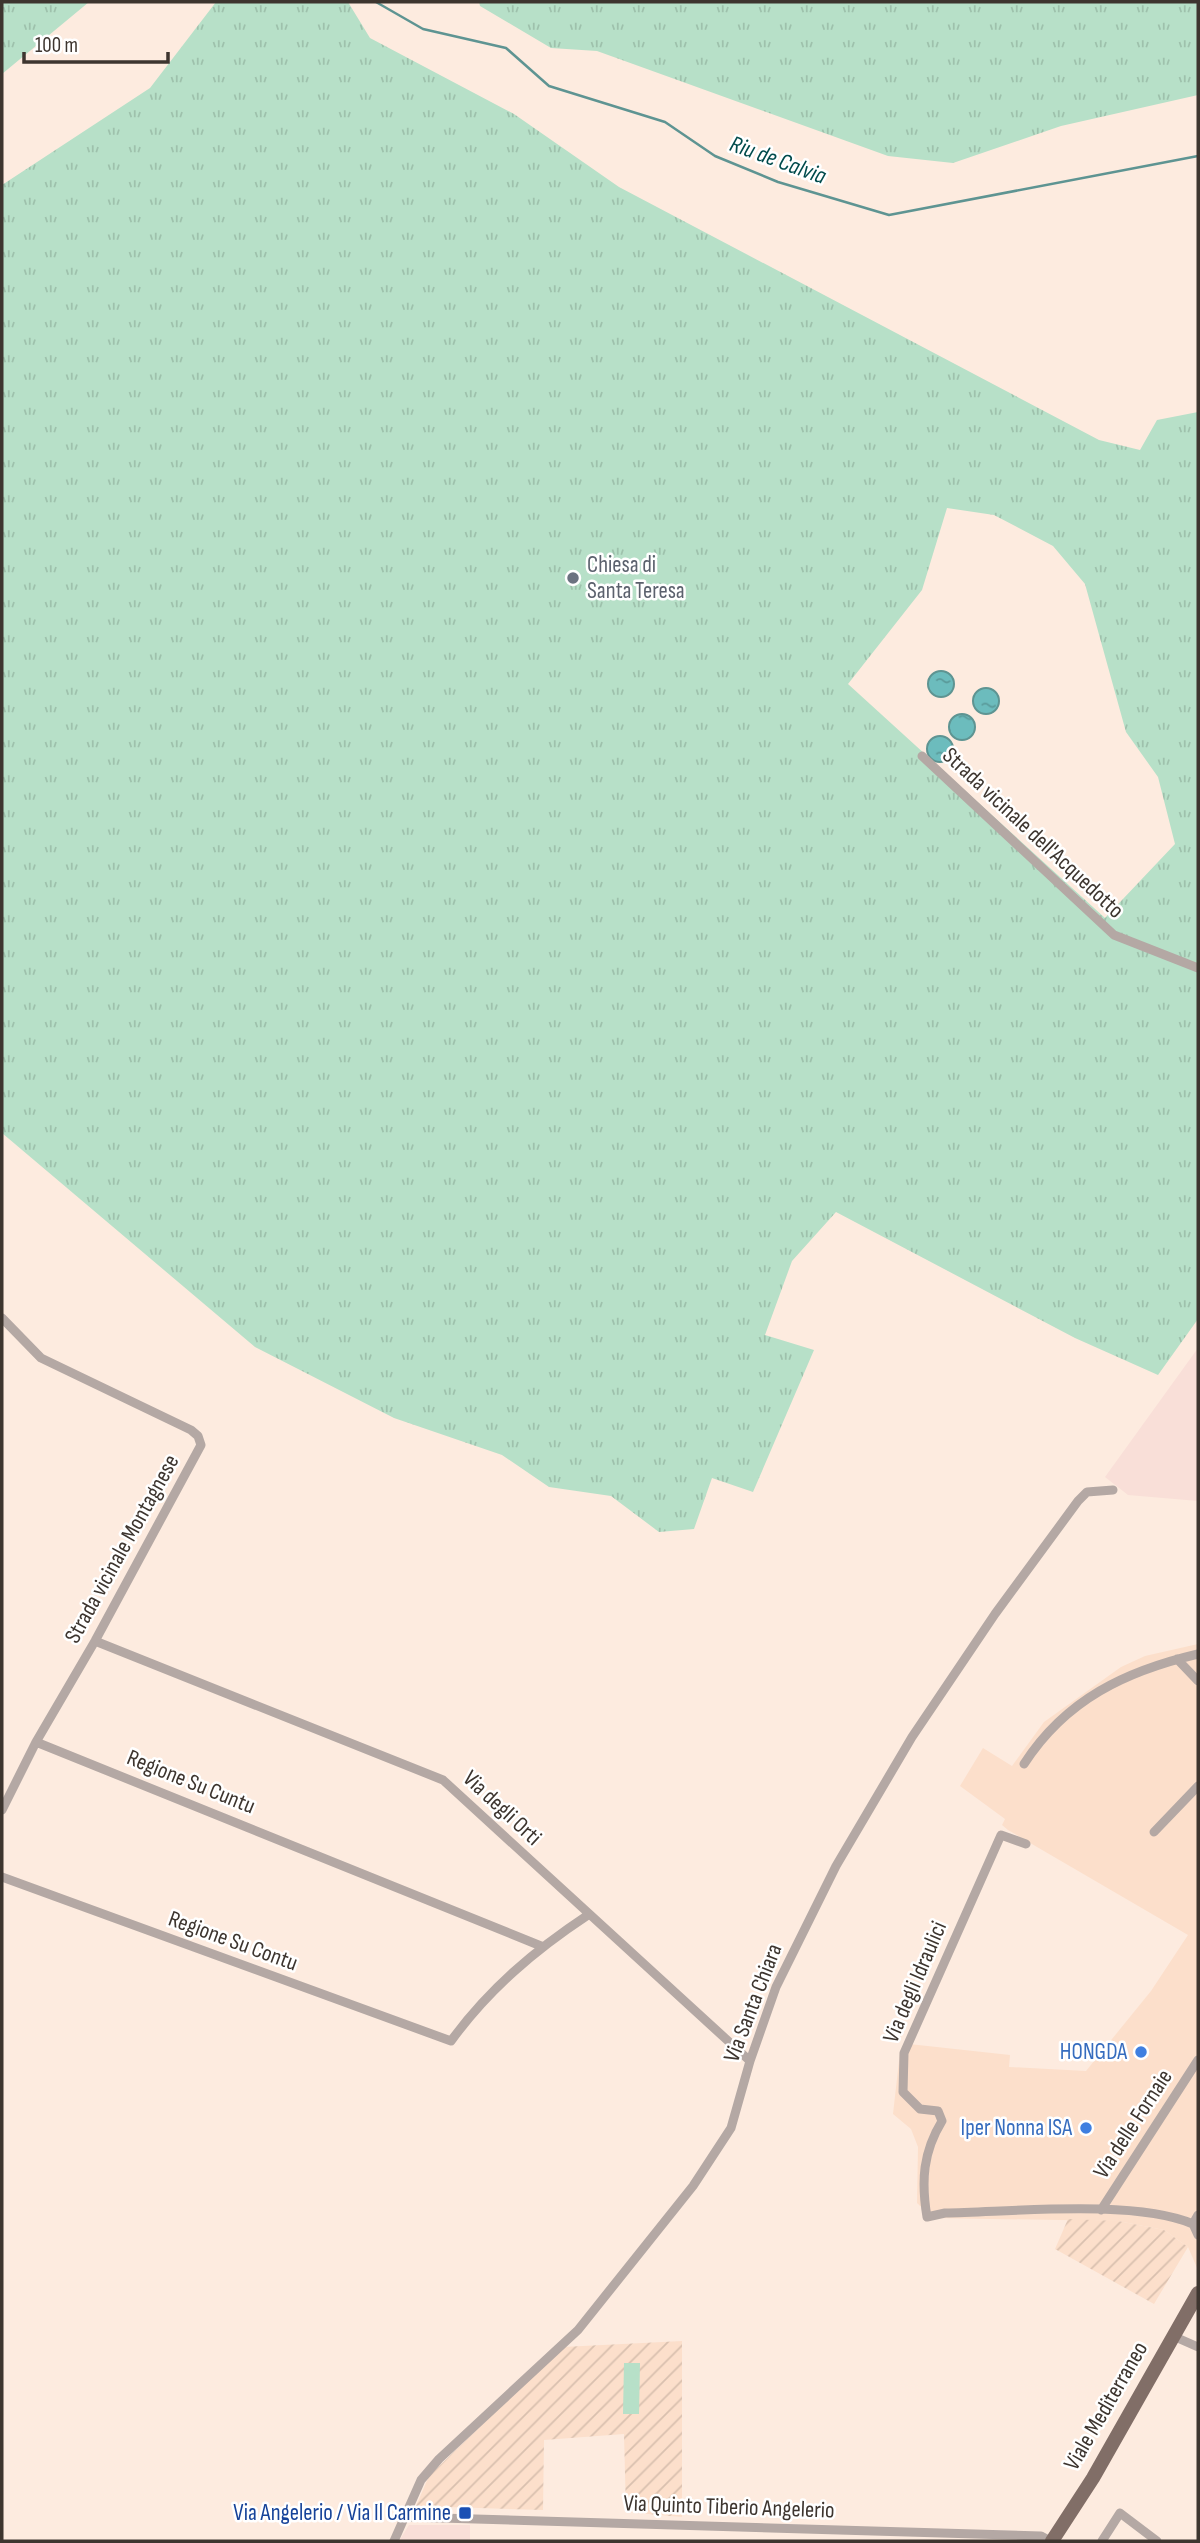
<svg xmlns="http://www.w3.org/2000/svg" width="1200" height="2543" font-family="'Sofia Sans Condensed',sans-serif">
<defs>
<pattern id="industrial-furrows" width="10" height="10" patternUnits="userSpaceOnUse" patternTransform="scale(1.75)"><rect width="10" height="10" fill="#fcdfcb"/><path d="M-1 1l2-2M0 10L10 0M9 11l2-2" fill="none" stroke="#d9c0af"/></pattern>
<pattern id="grass-tufts" width="24" height="20" patternUnits="userSpaceOnUse" patternTransform="scale(1.75)"><rect width="24" height="20" fill="#b7e0c8"/><path d="M3 7l-1-3M5 7V3M7 7l1-3M15 17l-1-3M17 17v-4M19 17l1-3" fill="none" stroke="#9ec1ac"/></pattern>
<pattern id="water-ripples" width="26" height="14" patternUnits="userSpaceOnUse" patternTransform="scale(1.75)"><rect width="26" height="14" fill="#6cbcbd"/><path d="M2 4q2-2 4 0t4 0M15 11q2-2 4 0t4 0" fill="none" stroke="#5a9a9a"/></pattern>
</defs>
<rect width="100%" height="100%" fill="#fdebdf"/>
<path fill="#fcdfcb" d="M1198,1644V2270L1188,2247L1164,2230L1118,2221L933,2218L917,2203L918,2147L911,2129L893,2114L900,2052L909,2044L1010,2055L1009,2067L1086,2071L1151,1991L1188,1935L1008,1830L1002,1825L1005,1819L960,1786L983,1748L1012,1766L1044,1722L1121,1667L1145,1656Z"/>
<path fill="url(#industrial-furrows)" d="M1068,2219L1118,2221L1164,2230L1188,2247L1154,2304L1055,2249Z
M682,2341V2517L626,2512L624,2434L544,2440L543,2510L416,2506L429,2476L563,2347Z"/>
<path fill="#f9dfd8" d="M1198,1348V1501L1128,1495L1105,1477Z
M409,2525H470V2541H399Z"/>
<path fill="url(#grass-tufts)" fill-rule="evenodd" d="M2,2H89L2,74Z
M216,2H348L370,38L514,114L619,187L1099,440L1140,450L1157,420L1198,412V1319L1158,1375L1075,1338L836,1212L792,1261L765,1335L814,1350L753,1492L712,1478L694,1529L659,1532L611,1496L549,1487L502,1455L394,1418L255,1347L2,1133V185L150,88ZM947,508L994,515L1053,546L1085,584L1126,732L1158,777L1175,844L1105,918L848,684L922,590Z
M479,2H1198V95L1061,126L953,163L888,156L597,51L551,48L480,6Z"/>
<path fill="#b7e0c8" d="M624,2363H640L639,2414H623Z"/>
<path fill="url(#water-ripples)" stroke="#5e9492" stroke-width="2" d="M928 684a13 13 0 1 1 26 0a13 13 0 1 1-26 0Z
M973 701a13 13 0 1 1 26 0a13 13 0 1 1-26 0Z
M949 727a13 13 0 1 1 26 0a13 13 0 1 1-26 0Z
M927 749a13 13 0 1 1 26 0a13 13 0 1 1-26 0Z"/>
<g fill="none" stroke-linecap="round" stroke-linejoin="round">
<path stroke="#5e9492" stroke-width="2.5" d="M376,2L423,29L506,48L549,86L665,122L715,156L778,182L889,215L1198,156"/>
<path stroke="#b4a8a4" stroke-width="9" d="M922,756L1114,935L1198,968
M2,1318L41,1358L191,1430L198,1436L201,1445L95,1641L36,1742L2,1810
M95,1641L443,1780L750,2061
M1177,1659L1198,1681
M36,1742L541,1946
M1024,1764C1066,1699 1126,1671 1198,1654
M1154,1832L1198,1786
M1026,1844L1001,1835L904,2053L903,2092L920,2109L938,2111L942,2121C923,2152 921,2181 927,2217L945,2213C1012,2212 1133,2199 1193,2224L1198,2235
M2,1877L451,2041C489,1989 535,1950 588,1915
M1101,2210L1198,2060
M1193,2224L1198,2215
M1173,2336L1198,2347
M406,2517L1041,2536L1050,2541
M394,2541L421,2480L439,2459L578,2330L693,2186L731,2128L750,2061L776,1987L836,1866L912,1737L995,1614L1078,1501L1087,1492L1113,1490
M1102,2541L1120,2513L1157,2541"/>
<path stroke="#816e67" stroke-width="14" d="M1052,2541L1093,2478L1198,2293"/>
</g>
<circle fill="#6b7280" stroke="#fff" stroke-width="2.5" cx="573" cy="578" r="7"/>
<g fill="#3f7fe0" stroke="#fff" stroke-width="2.5">
<circle cx="1141" cy="2052" r="7"/>
<circle cx="1086" cy="2128" r="7"/>
</g>
<rect fill="#1a4fb4" stroke="#fff" stroke-width="2.5" x="458" y="2506" width="14" height="14" rx="3.5"/>
<g text-anchor="middle" dominant-baseline="central" stroke-width="5" stroke-linejoin="round" paint-order="stroke">
<g font-size="23" fill="#5b616d" stroke="#fff" text-anchor="start">
<text x="587" y="565">Chiesa di<tspan x="587" dy="26">Santa Teresa</tspan></text>
</g>
<g font-size="23" fill="#3d352f" stroke="#fff">
<text transform="translate(1033 833) rotate(43)">Strada vicinale dell'Acquedotto</text>
<text transform="translate(122 1549) rotate(-61)">Strada vicinale Montagnese</text>
<text transform="translate(191 1782) rotate(22)">Regione Su Cuntu</text>
<text transform="translate(502 1808) rotate(43)">Via degli Orti</text>
<text transform="translate(233 1941) rotate(20)">Regione Su Contu</text>
<text transform="translate(915 1982) rotate(-67)">Via degli Idraulici</text>
<text transform="translate(753 2003) rotate(-69)">Via Santa Chiara</text>
<text transform="translate(1133 2124) rotate(-57)">Via delle Fornaie</text>
<text transform="translate(1106 2406) rotate(-60)">Viale Mediterraneo</text>
<text transform="translate(729 2507) rotate(2)">Via Quinto Tiberio Angelerio</text>
</g>
<g font-size="23" fill="#366cbe" stroke="#fff" text-anchor="end">
<text x="1127" y="2052">HONGDA</text>
<text x="1072" y="2128">Iper Nonna ISA</text>
</g>
<g font-size="23" fill="#164399" stroke="#fff" text-anchor="end">
<text x="451" y="2513">Via Angelerio / Via Il Carmine</text>
</g>
<g font-size="24" font-style="italic" fill="#004b4c" stroke="#fff">
<text transform="translate(778 160) rotate(20)">Riu de Calvia</text>
</g>
</g>
<rect width="1200" height="2543" fill="none" stroke="#3d352f" stroke-width="7"/>
<path d="M24 52v10h144v-10" fill="none" stroke="#3d352f" stroke-width="3.5"/>
<text x="35" y="52" font-size="21" fill="#3d352f" stroke="#ffffff" stroke-width="5" paint-order="stroke">100 m</text>
</svg>
